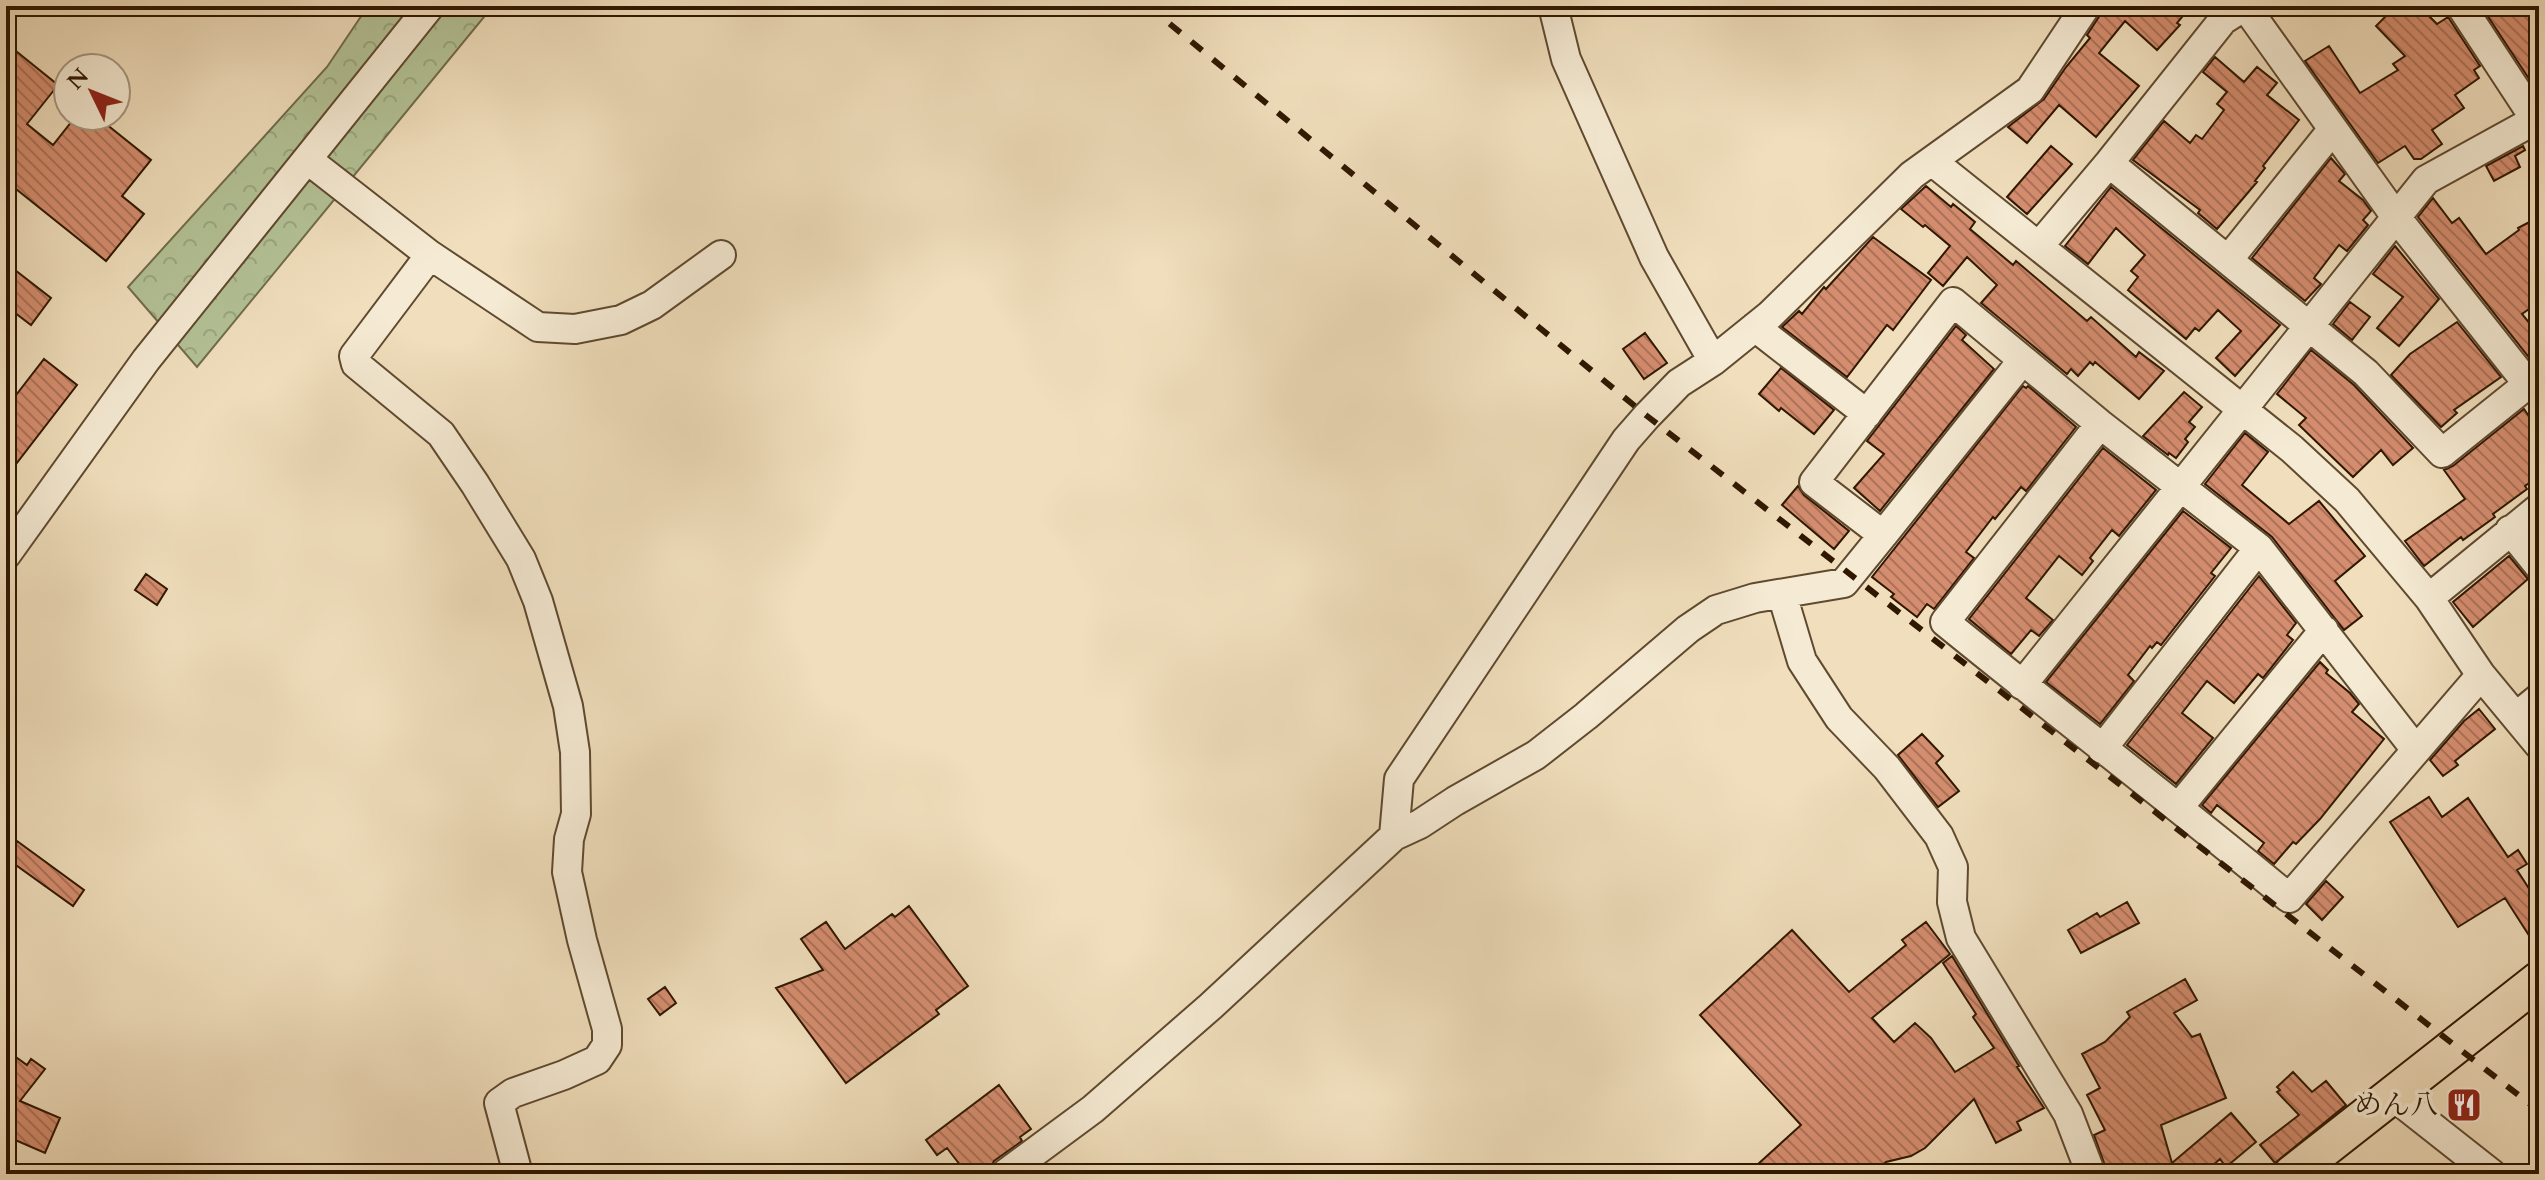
<svg xmlns="http://www.w3.org/2000/svg" width="2545" height="1180" font-family="Cardo,'Noto Serif JP',serif">
<defs>
<pattern id="forest-crowns" width="20" height="18" patternUnits="userSpaceOnUse" patternTransform="scale(2)"><rect width="20" height="18" fill="#b3c296"/><path d="M2 6a3 3 0 1 1 6 0M12 15a3 3 0 1 1 6 0" fill="none" stroke="#9aa680"/></pattern>
<pattern id="building-back-hatch" width="6" height="6" patternUnits="userSpaceOnUse" patternTransform="scale(2)"><rect width="6" height="6" fill="#d58d6f"/><path d="M-1 5l2 2M0 0l6 6M5-1l2 2" fill="none" stroke="#ad7259"/></pattern>
</defs>
<rect width="100%" height="100%" fill="#f0debc"/>
<filter id="stains"><feTurbulence type="fractalNoise" baseFrequency=".0025" numOctaves="4"/><feColorMatrix values="0 0 0 0 .2 0 0 0 0 .09 0 0 0 0 .02 0 0 0 .5 -.17"/></filter>
<radialGradient id="worn" r=".72"><stop offset=".6" stop-color="#630" stop-opacity="0"/><stop offset="1" stop-color="#630" stop-opacity=".3"/></radialGradient>
<path fill="url(#forest-crowns)" stroke="#716c4b" stroke-width="2" d="M368,6H493L197,367L128,287L327,67Z"/>
<path fill="url(#building-back-hatch)" stroke="#2f1700" stroke-width="2" d="M2103,6H2191L2177,23L2180,25L2157,50L2125,21L2099,53L2139,86L2096,137L2059,105L2027,143L2008,127L2044,99L2066,67L2090,38L2087,35L2100,15Z
M2396,6H2419L2437,24L2448,17L2480,66L2474,70L2479,78L2455,95L2464,108L2432,130L2442,144L2421,159H2414L2405,146L2378,163L2305,61L2329,46L2360,93L2398,70L2393,64L2405,56L2376,26Z
M2481,6H2539V94Z
M6,43L58,85L27,124L53,145L76,116H96L151,160L122,196L144,214L106,261L6,181Z
M2215,57L2244,82L2257,67L2277,83L2267,95L2299,120L2263,166L2265,168L2255,181L2257,182L2217,229L2198,213L2200,210L2133,160L2164,121L2190,143L2196,135L2202,139L2224,110L2217,104L2227,92L2203,72Z
M2051,146L2072,164L2027,214L2007,197Z
M2523,146L2525,150L2515,156L2520,167L2494,181L2486,166Z
M2331,158L2345,174L2339,181L2363,200L2371,211L2363,220L2368,225L2347,251L2339,245L2314,278L2321,284L2305,301L2252,258Z
M1926,186L1951,207L1953,204L1975,222L1970,229L2013,265L2016,261L2087,321L2091,317L2136,357L2139,352L2164,371L2139,399L2095,362L2093,365L2090,362L2078,376L2071,369L2067,374L1981,303L1997,285L1967,257L1943,286L1928,273L1950,246L1925,225L1923,227L1901,209Z
M2111,187L2280,325L2235,376L2216,358L2241,331L2218,310L2199,331L2195,328L2186,339L2128,290L2138,277L2131,271L2145,255L2116,228L2088,264L2065,246Z
M2433,198L2452,223L2459,218L2486,254L2519,230L2518,228L2539,217V302L2522,314L2539,335V370L2418,217Z
M1873,237L1931,280L1893,330L1887,325L1847,377L1782,327L1799,311L1802,314L1824,287L1826,289Z
M2395,246L2439,299L2399,346L2377,328L2403,297L2373,274Z
M6,263L51,298L31,325L6,306Z
M2350,302L2370,317L2352,340L2333,324Z
M2457,322L2501,377L2454,410L2457,413L2441,427L2391,375L2410,354Z
M1956,326L1966,335L1962,340L1994,369L1880,511L1854,488L1884,454L1867,441Z
M1645,333L1667,363L1644,379L1623,349Z
M2311,350L2354,385L2413,448L2393,465L2381,450L2353,477L2299,425L2306,418L2277,394Z
M44,359L77,385L6,477V408Z
M1781,368L1834,410L1814,434L1781,408L1779,411L1759,394Z
M2023,386L2026,388L2028,386L2076,427L2026,491L2021,487L1995,519L1993,517L1966,552L1974,558L1934,609L1927,604L1917,617L1891,597L1894,594L1872,577Z
M2184,392L2202,407L2189,422L2195,427L2185,439L2188,442L2176,458L2169,453L2168,455L2143,436Z
M2524,409L2539,431V476L2525,486L2527,489L2493,514L2495,517L2463,540L2461,537L2424,566L2405,541L2465,499L2444,470L2453,466Z
M2245,433L2268,452L2242,485L2289,524L2319,501L2365,556L2335,581L2362,616L2344,630L2272,537L2205,484Z
M2103,448L2156,490L2119,536L2112,530L2090,558L2093,561L2082,575L2059,556L2026,598L2053,620L2039,636L2031,630L2011,654L1969,619Z
M1798,486L1804,495L1849,531L1834,549L1782,505Z
M2183,511L2231,548L2211,573L2215,576L2161,645L2157,642L2152,648L2150,646L2128,675L2134,681L2100,724L2046,682Z
M2509,556L2528,579L2473,627L2453,602Z
M146,574L167,589L157,605L135,590Z
M2259,576L2296,623L2287,635L2293,640L2263,678L2258,674L2234,703L2207,681L2182,713L2213,738L2176,784L2127,745Z
M2320,662L2328,670L2326,673L2350,693L2359,704L2352,712L2384,739L2320,819L2296,844L2293,842L2274,864L2258,851L2264,843L2217,805L2211,813L2202,805Z
M2479,709L2495,729L2455,761L2458,765L2443,776L2430,760L2464,721Z
M1922,734L1943,756L1936,763L1959,791L1938,807L1898,755Z
M2429,797L2442,817L2468,798L2508,857L2518,850L2527,864L2517,870L2539,904V951L2505,898L2458,927L2390,822Z
M17,841L84,890L73,906L6,858Z
M2326,881L2343,897L2322,920L2306,904Z
M2127,902L2139,923L2081,953L2068,930L2097,913L2100,917Z
M909,906L968,986L936,1010L939,1014L846,1083L776,988L823,970L801,939L826,922L845,949L892,914L895,917Z
M1926,922L1950,954L1872,1018L1894,1042L1915,1023L1931,1038L1955,1072L1994,1048L1973,1017L1976,1014L1943,963L1952,956L2019,1066L2017,1067L2044,1108L2017,1122L2021,1130L1996,1143L1974,1099L1925,1148L1911,1156L1886,1162L1873,1174H1747L1801,1125L1700,1015L1792,930L1849,992L1906,945L1902,940Z
M2185,979L2197,1000L2174,1013L2192,1037L2200,1034L2226,1098L2161,1125L2172,1163L2231,1113L2256,1142L2226,1167L2220,1159L2203,1174H2108L2094,1135L2105,1130L2087,1095L2100,1088L2082,1054L2105,1042L2130,1017L2127,1012Z
M665,987L676,1003L660,1015L648,999Z
M13,1055L27,1065L31,1059L45,1069L20,1101L60,1118L45,1153L6,1136V1065Z
M2293,1072L2312,1092L2326,1081L2346,1105L2275,1163L2260,1145L2299,1115L2277,1092L2280,1090L2277,1087Z
M999,1085L1031,1129L1020,1137L1022,1141L994,1161L988,1174H967L947,1148L937,1155L926,1140Z
M2465,1090L2479,1102L2462,1120L2449,1109Z"/>
<g fill="none" stroke-linecap="round" stroke-linejoin="round">
<defs>
<path id="minor" d="M1553,6L1566,59L1654,257L1713,361
M2461,6L2539,125
M308,160L430,255L538,327L575,329L621,320L652,305L721,255
M1933,162L2292,449L2347,500L2429,598L2481,675L2539,745
M2109,163L2366,373L2442,453L2528,384L2396,217L2245,6
M2039,246L2109,163L2223,20L2245,6
M430,255L354,356L356,364L441,434L475,484L521,559L538,601L568,706L575,752L576,814L569,839L567,872L582,940L607,1029V1045L597,1060L564,1075L513,1093L499,1103L518,1174
M2228,260L2333,129
M1755,327L1867,414
M2100,424L1945,622C2059,715 2176,804 2289,898L2481,675
M2510,530L2539,566
M1883,535L2022,361
M6,555L146,360L430,6
M1782,594L1802,661L1839,718L1887,768L1939,836L1953,867L1952,902L1961,938L2068,1114L2091,1174
M2429,598L2539,508
M2022,685L2426,180L2535,120
M2517,716L2539,698
M2102,749L2259,548
M2179,807L2324,630
M1394,836L1399,779L1626,440L1647,416L1679,383L1713,361L1770,315L1912,175L2030,90L2086,6
M2393,1096L2492,1174
M1005,1174L1093,1109L1211,1006L1394,836L1420,824L1455,801L1536,755L1586,716L1688,629L1716,610L1755,598L1844,583L1883,535L1814,482L1953,302L2100,424L2259,548L2416,750"/>
<path id="major" d="M2292,1174L2539,980"/>
</defs>
<use href="#minor" stroke="#5f492f" stroke-width="32"/>
<use href="#major" stroke="#2f1700" stroke-width="40"/>
<use href="#minor" stroke="#f5ead3" stroke-width="28"/>
<use href="#major" stroke="#f0debc" stroke-width="36"/>
<path stroke="#2f1700" stroke-width="6" stroke-dasharray="14 14" stroke-linecap="butt" d="M1148,6L1647,416L2539,1111"/>
</g>
<defs>
<symbol id="restaurant-square" viewBox="-11 -11 22 22"><rect x="-9" y="-9" width="18" height="18" rx="4" fill="#8f2418" stroke="#f5ead3"/><path d="M-5-6h1v4h1v-4h1v4h1v-4h1v5L-1.5 .5V6h-2V.5L-5-1ZM5-6V6H3V1.5H1.5Q1.5-4 5-6Z" fill="#fff"/></symbol>
</defs>
<g fill-rule="evenodd">
<use href="#restaurant-square" x="2444" y="1085" width="40" height="40"/>
</g>
<g text-anchor="middle" dominant-baseline="central" stroke-width="7" stroke-linejoin="round" paint-order="stroke">
<g font-size="28" fill="#2f1700" stroke="#f5ead3" text-anchor="end">
<text x="2438" y="1105">めん八</text>
</g>
</g>
<rect width="2545" height="1180" fill="none" stroke="#f0debc" stroke-width="32"/>
<rect x="8" y="8" width="2529" height="1164" fill="none" stroke="#2f1700" stroke-width="4"/>
<rect x="16" y="16" width="2513" height="1148" fill="none" stroke="#2f1700" stroke-width="2"/>
<g transform="translate(92 92) rotate(313)"><circle r="38" fill="#f5ead3" stroke="#a6967f" stroke-width="2"/>
<path d="M0-6L14 30L0 20L-14 30Z" fill="#8f2418"/>
<text y="-12" font-size="22" font-weight="bold" text-anchor="middle" fill="#2f1700">N</text>
</g>
<rect width="100%" height="100%" filter="url(#stains)"/>
<rect width="100%" height="100%" fill="url(#worn)"/>
</svg>
